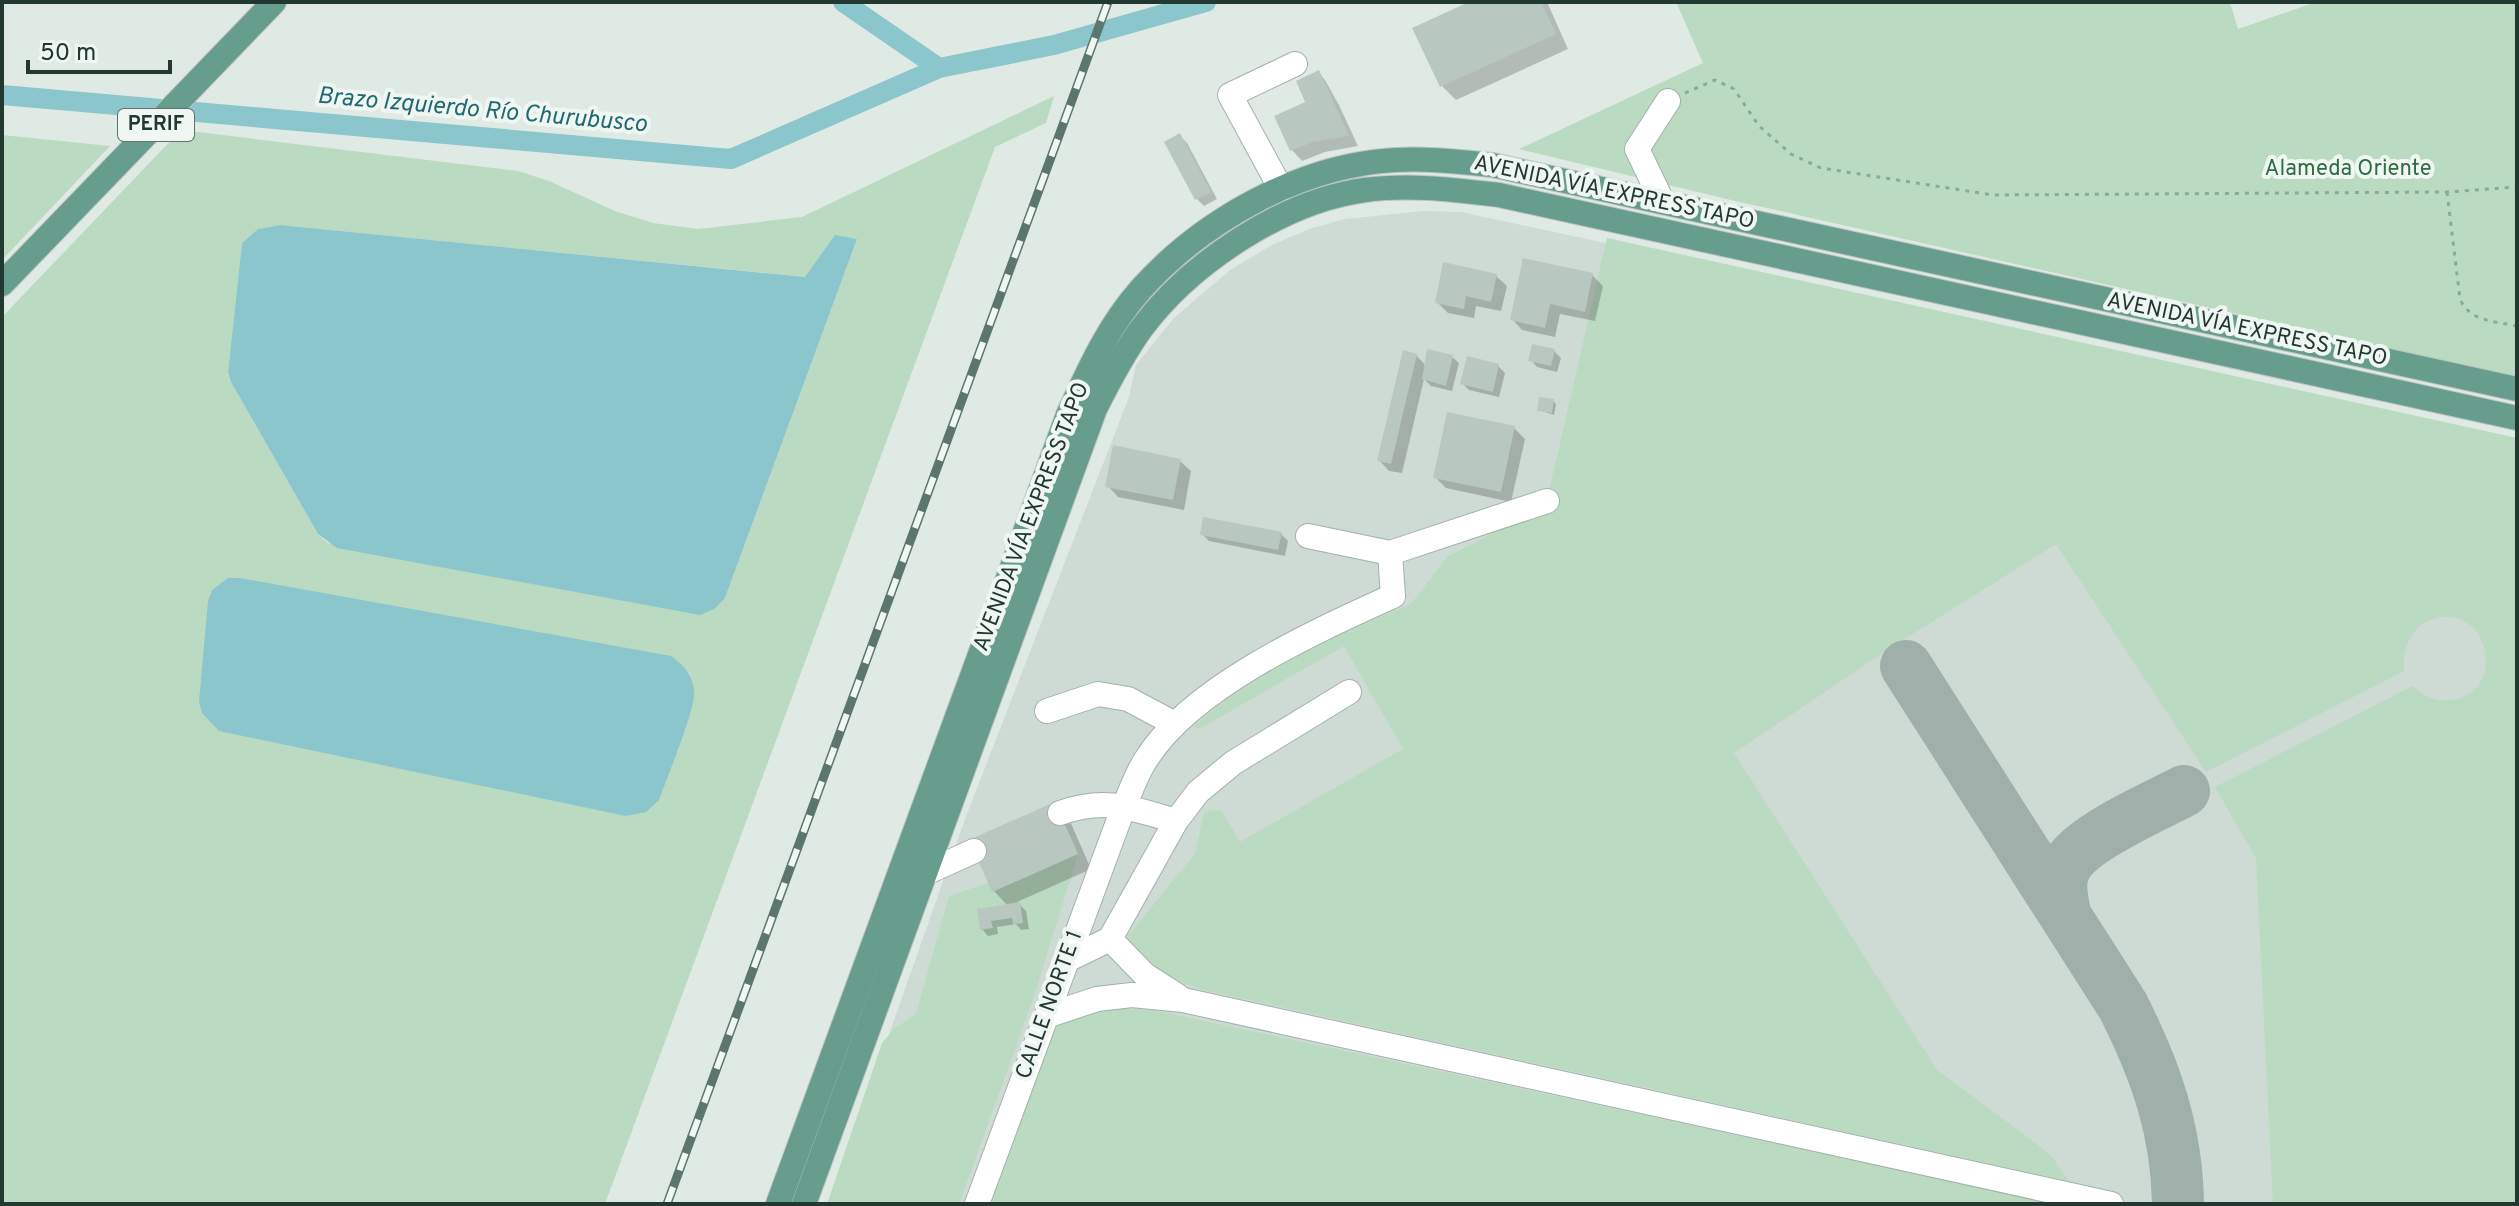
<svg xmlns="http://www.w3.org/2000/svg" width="2519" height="1206" font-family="Overpass,sans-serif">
<rect width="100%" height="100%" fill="#e0eae5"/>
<path fill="#cedad4" d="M1424,211L1461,212L1615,245L2517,445V1204H829L965,819L1129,397L1136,365L1174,318L1230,270L1272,245L1309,229L1345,219Z"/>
<path fill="#badac1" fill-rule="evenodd" d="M1676,2H2230L2238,29L2316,2H2517V377L1731,200L1519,149L1703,63Z
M1054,96L1046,123L995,147L605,1204H2V317L181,130L518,171L549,181L615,211L653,223L698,229L802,217ZM280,225L806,277L835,236L857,239L725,598L328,543L318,534L231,382L228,372L242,243L258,229Z
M2,135L110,146L2,260Z
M1607,238L2517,438V1204H2273L2256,858L2215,787L2413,686C2425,697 2435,702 2452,700C2504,694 2493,611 2441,617C2414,620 2401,647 2404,671L2206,772L2056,544L1887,650L1734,753L1937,1070L2033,1141L2053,1158L2068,1181L1204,990C1166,979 1153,966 1127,937L1195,854L1204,813L1210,810L1222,811L1240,842L1403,749L1344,646L1199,729L1194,726L1230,697L1297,653L1411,604L1447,557L1546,505Z
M1078,854L1033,999L959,1204H827L882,1043L894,1029L916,1014L949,896L988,883L993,892Z
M1121,1009L1153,1010L2059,1204H990L1057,1019L1094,1011Z"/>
<path fill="#8bc6cc" d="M280,225L805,277L835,235L857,239L725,598L714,609L700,615L337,548L318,534L231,382L228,372L242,243L258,229Z
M228,578H240L671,656C683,664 694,677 694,692C696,708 666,780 659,800L646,812L626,816L219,731L202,713L199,702L208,601L212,590Z"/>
<path fill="#0003" d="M1474,2H1547L1568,49L1456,100L1442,86Z
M1319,73L1325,80L1339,105L1358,146L1325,152L1302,161L1292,150Z
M1180,136L1187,143L1217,199L1204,206L1197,199L1167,143Z
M1592,275L1603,286L1595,321L1560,314L1555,337L1522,330L1512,319Z
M1496,276L1507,286L1501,311L1476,306L1474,318L1448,313L1437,302Z
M1554,351L1561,358L1557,372L1537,367L1531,360Z
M1416,355L1426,366L1452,357L1459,363L1452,391L1431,386L1424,379L1402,473L1389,471L1379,460Z
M1498,366L1505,373L1499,397L1469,390L1462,383Z
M1553,401L1556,404L1554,415L1539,410Z
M1514,428L1525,439L1511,502L1446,488L1435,477Z
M1180,461L1191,471L1184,510L1118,497L1108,486Z
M1202,534H1281L1288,541L1285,556L1209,541Z
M1069,819L1091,869L1017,902L1026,911L1029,929L1021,930L1016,924L997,927L998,934L988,936L982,929L1008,906L994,891Z"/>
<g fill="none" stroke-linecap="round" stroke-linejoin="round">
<path stroke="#8bc6cc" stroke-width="20" d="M843,2L939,68
M2,95L731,159L939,68L1054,45L1206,2"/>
<path stroke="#9eb0a9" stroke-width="52" d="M1906,666L2123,1006C2156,1071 2177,1131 2178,1204
M2065,914C2063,900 2058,885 2064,871C2075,840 2154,807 2184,791"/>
</g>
<path fill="#b9c7c1" d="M1469,2H1541L1556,34L1440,87L1412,28Z
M1319,70L1349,136L1313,142L1290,151L1274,116L1305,102L1296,81Z
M1180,133L1211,192L1195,200L1164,142Z
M1523,258L1593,273L1585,312L1550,304L1545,328L1510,320Z
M1443,262L1497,274L1491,302L1466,296L1464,309L1435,303Z
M1532,344L1555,349L1551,366L1528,361Z
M1427,349L1453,355L1446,386L1422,379Z
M1403,350L1417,354L1391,464L1377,461Z
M1467,356L1499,364L1493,392L1460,384Z
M1539,397L1554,399L1552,413L1537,411Z
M1447,412L1515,426L1501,492L1433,478Z
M1113,445L1181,459L1173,500L1105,487Z
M1203,517L1282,532L1278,550L1200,535Z
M1055,802L1078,854L992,892L969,840Z
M1020,902L1023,923L1013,924L1012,918L991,921L993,928L980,930L977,909Z"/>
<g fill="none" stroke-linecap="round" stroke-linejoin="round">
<path stroke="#bac7c1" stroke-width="24" stroke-dasharray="24 12" stroke-linecap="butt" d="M974,851L1060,813"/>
<defs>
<path id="minor" d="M1281,189L1230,95L1295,64
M1662,201L1637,149L1668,101
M1308,536L1390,553L1547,501
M1047,711L1098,694L1128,699L1175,724
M1060,813C1106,797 1131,808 1176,821
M910,880L974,851
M1110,939L1145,975L1178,996
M1067,960L1110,939L1176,821L1198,792L1233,763L1349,692
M1046,1016L1097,999L1132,995L1183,1000L2111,1204
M977,1204L1124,806C1131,791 1136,775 1145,761C1190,687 1316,631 1393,596L1390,553"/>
<path id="major" d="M2,284L274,2
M778,1204L1068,415C1088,371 1108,326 1141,289C1203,220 1301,165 1395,160C1427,158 1460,162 1492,165L2517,389
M804,1204L1095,409C1109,381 1123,354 1141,329C1190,263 1283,201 1365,190C1410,184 1455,190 1499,195L2517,418"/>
</defs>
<use href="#minor" stroke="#a3b1ab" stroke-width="26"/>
<use href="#major" stroke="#bdc4c1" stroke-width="26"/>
<path stroke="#82ac9c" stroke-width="3" stroke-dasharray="4 6" stroke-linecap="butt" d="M1685,93L1715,80L1734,89L1759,126L1791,154L1821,168L1993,195L2447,192L2517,187
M2447,192L2460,299C2470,322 2495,321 2517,326"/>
<use href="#minor" stroke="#fff" stroke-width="24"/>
<use href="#major" stroke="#679d8c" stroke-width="24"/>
<defs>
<path id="rail" d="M667,1204L1108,2"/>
</defs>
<use href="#rail" stroke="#5c756d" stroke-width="9"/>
<use href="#rail" stroke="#f0f7f3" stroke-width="6" stroke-dasharray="18" stroke-linecap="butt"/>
</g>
<g text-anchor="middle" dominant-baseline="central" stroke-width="8" stroke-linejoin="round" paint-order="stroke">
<rect fill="#f0f7f3" stroke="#60726b" stroke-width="2" x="118" y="109" width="76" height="32" rx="6"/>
<g font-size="20" font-weight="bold" fill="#223931">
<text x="156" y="125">PERIF</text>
</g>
<g font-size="22" fill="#2f6d43" stroke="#f0f7f3">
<text x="2348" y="169">Alameda Oriente</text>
</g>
<g font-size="22" fill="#223931" stroke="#f0f7f3">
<text transform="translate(1614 193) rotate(12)">AVENIDA VÍA EXPRESS TAPO</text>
<text transform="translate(2247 330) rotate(12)">AVENIDA VÍA EXPRESS TAPO</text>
<text transform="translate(1032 517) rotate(-69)">AVENIDA VÍA EXPRESS TAPO</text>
<text transform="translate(1050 1005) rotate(-70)">CALLE NORTE 1</text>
</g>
<g font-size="24" font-style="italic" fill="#206971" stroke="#f0f7f3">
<text transform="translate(482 111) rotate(5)">Brazo Izquierdo Río Churubusco</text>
</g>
</g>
<rect width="2519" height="1206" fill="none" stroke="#223931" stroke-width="8"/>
<path d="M28 60v12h142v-12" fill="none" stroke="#223931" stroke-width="4"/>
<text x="40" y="60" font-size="24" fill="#223931" stroke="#f0f7f3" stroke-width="6" paint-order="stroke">50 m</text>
</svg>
